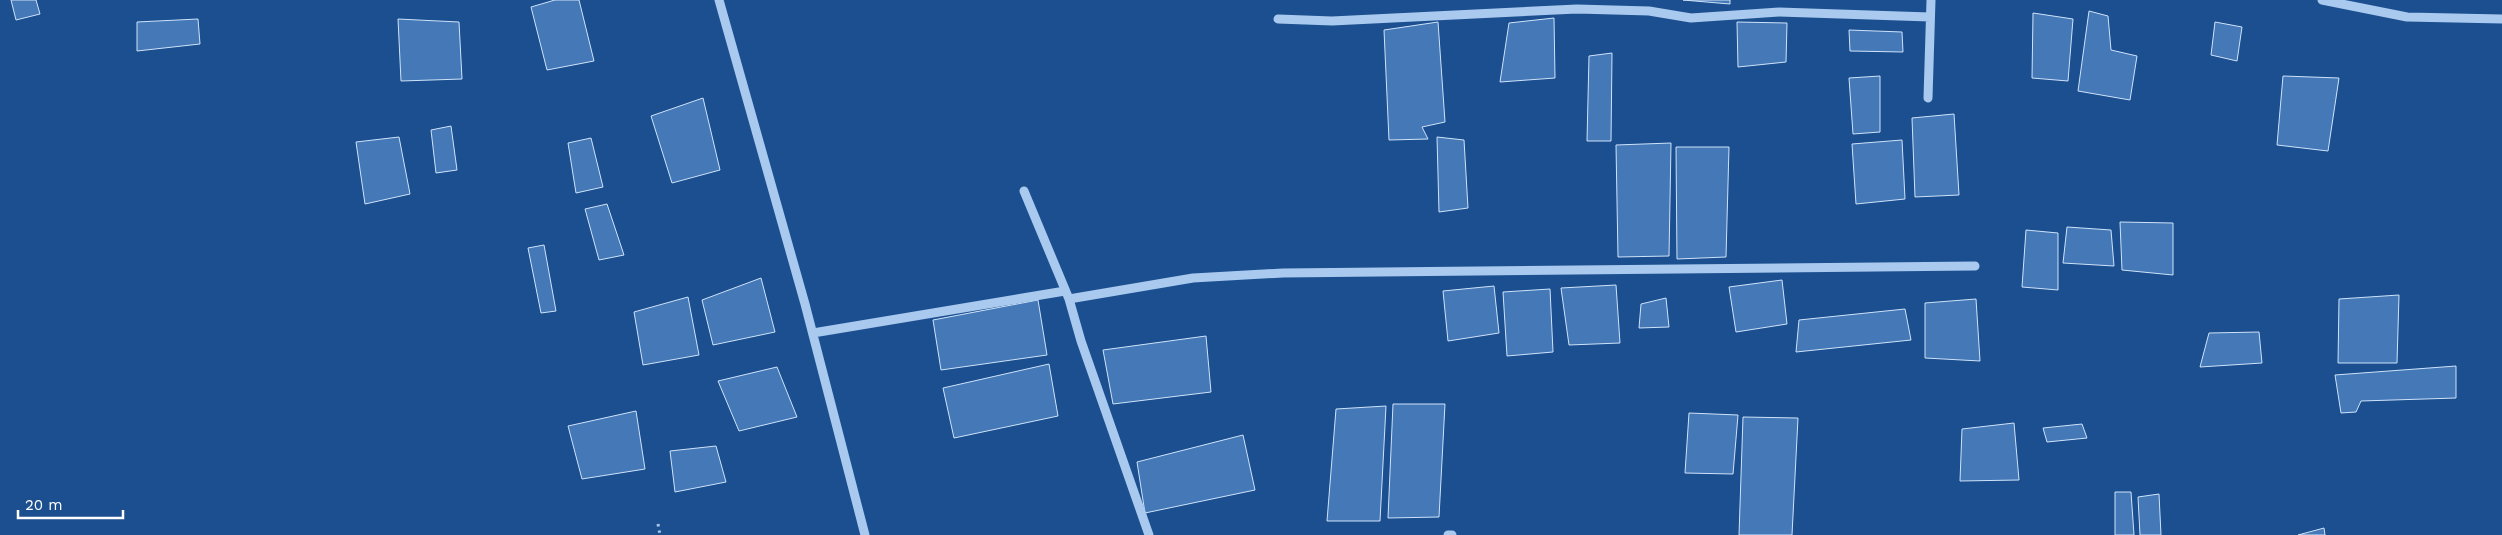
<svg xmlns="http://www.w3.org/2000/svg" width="2502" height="535" font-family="'Work Sans',sans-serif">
<rect width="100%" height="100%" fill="#1b4f8f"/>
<path fill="#4478b7" stroke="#cfe3fa" d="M11,0H36L40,14L16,20Z
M555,0H579L594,61L547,70L531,7Z
M1683,0H1730V4Z
M2089,11L2108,16L2111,50L2137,56L2130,100L2078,91Z
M2033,13L2073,19L2068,81L2032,78Z
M1554,18L1555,78L1500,82L1509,23Z
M198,19L200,44L137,51V22Z
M398,19L459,22L462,79L401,81Z
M1438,22L1445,122L1422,127L1428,139L1389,140L1384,30Z
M1737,22L1787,23L1786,62L1738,67Z
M2215,22L2242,27L2237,61L2211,55Z
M1849,30L1902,32L1903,52L1850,51Z
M1612,53L1611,141H1587L1589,56Z
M1880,76V132L1853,134L1849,78Z
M2283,76L2339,78L2328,151L2277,145Z
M703,98L720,170L672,183L651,116Z
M1954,114L1959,195L1915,197L1912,118Z
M451,126L457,170L436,173L431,130Z
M399,137L410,194L365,204L356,142Z
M1437,137L1464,140L1468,208L1439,212Z
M591,138L603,187L576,193L568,143Z
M1902,140L1905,199L1856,204L1852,144Z
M1671,143L1669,256L1618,257L1616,145Z
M1676,147H1729L1726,257L1677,259Z
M607,204L624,255L599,260L585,209Z
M2120,222L2173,223V275L2122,270Z
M2067,227L2111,230L2114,266L2063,263Z
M2026,230L2058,233V290L2022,287Z
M544,245L556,311L541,313L528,248Z
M761,278L775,332L713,345L702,300Z
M1782,280L1787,324L1736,332L1729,287Z
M1616,285L1620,343L1569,345L1561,288Z
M1494,286L1499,333L1448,341L1443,291Z
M1550,289L1553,352L1507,356L1503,292Z
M2399,295L2397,363H2338L2339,299Z
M688,297L699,355L643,365L634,312Z
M1666,298L1669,327L1639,328L1641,304Z
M1976,299L1980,361L1925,358V303Z
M1038,300L1047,355L941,370L933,320Z
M1905,309L1911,340L1796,352L1799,320Z
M2259,332L2262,363L2200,367L2209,333Z
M1206,336L1211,392L1113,404L1103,350Z
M1049,364L1058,416L954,438L943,388Z
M2456,366V398L2361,401L2356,412L2341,413L2335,375Z
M777,367L797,417L739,431L718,381Z
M1393,404H1445L1439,517L1388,518Z
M1386,406L1380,521H1327L1336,409Z
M636,411L645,469L582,479L568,426Z
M1689,413L1738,415L1733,474L1685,473Z
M1743,417L1798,418L1792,535H1739Z
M2014,423L2019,480L1960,481L1962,429Z
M2082,424L2087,438L2047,442L2043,428Z
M1243,435L1255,490L1145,513L1137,462Z
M716,446L726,482L675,492L670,451Z
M2115,492H2131L2134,535H2115Z
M2159,494L2161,535H2140L2138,497Z
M2324,528L2325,535H2298Z"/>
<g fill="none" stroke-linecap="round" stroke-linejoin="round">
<path stroke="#a9c9ee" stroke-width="3" stroke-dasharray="2.5 4" stroke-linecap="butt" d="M658,524L660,535"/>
<path stroke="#a9c9ee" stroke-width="9" d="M719,0L805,304L865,535
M2322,0L2407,17L2502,19
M1278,19L1332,21L1577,9L1649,11L1691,18L1779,12L1930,17
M1928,98L1931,0
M1024,191L1069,299L1081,341L1149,535
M1069,299L1193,278L1283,273L1975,266
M813,333L1065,291
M1448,535H1452"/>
</g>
<path d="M18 510v8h105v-8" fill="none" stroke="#ffffff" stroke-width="2.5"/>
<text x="25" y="510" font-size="15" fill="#ffffff" stroke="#1b4f8f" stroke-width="4" paint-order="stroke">20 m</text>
</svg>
